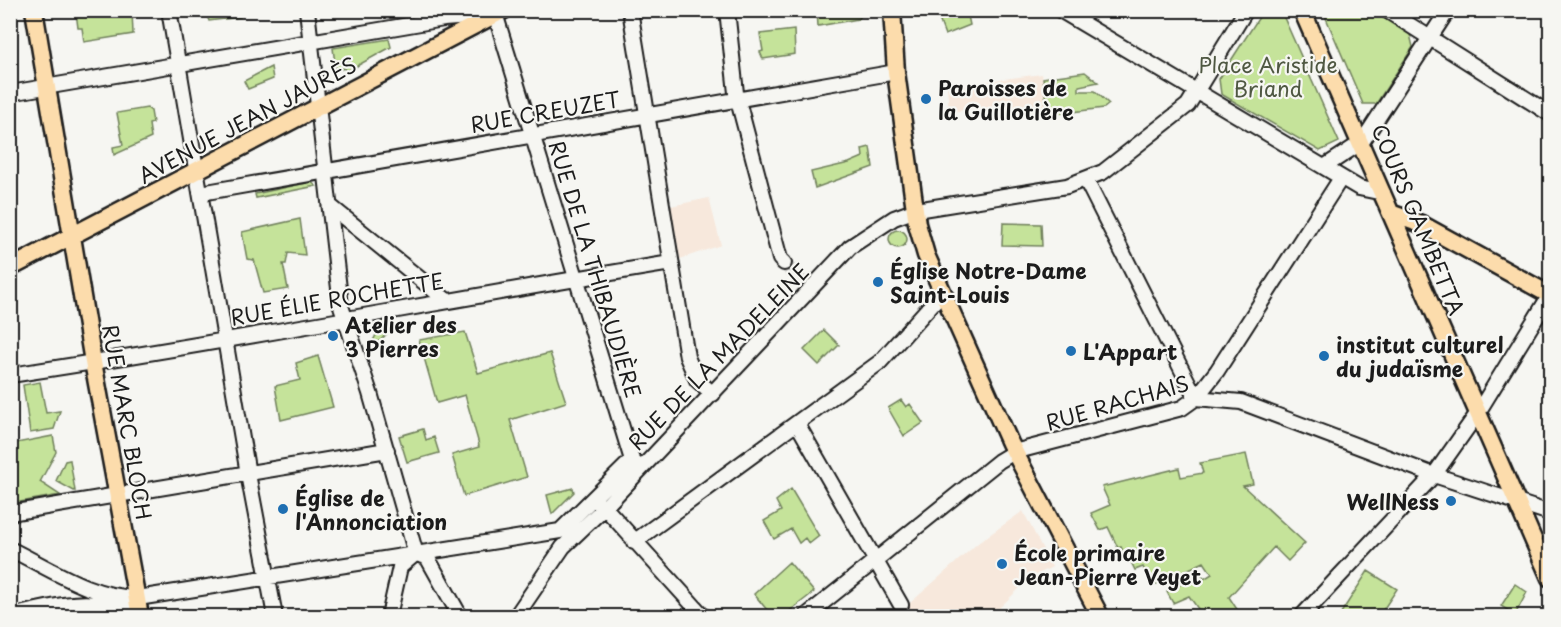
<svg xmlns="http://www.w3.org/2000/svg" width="1561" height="627" font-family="'Playpen Sans',sans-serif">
<rect width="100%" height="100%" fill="#f6f6f2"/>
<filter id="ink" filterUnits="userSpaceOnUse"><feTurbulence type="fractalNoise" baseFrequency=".0167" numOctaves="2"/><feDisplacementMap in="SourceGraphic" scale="12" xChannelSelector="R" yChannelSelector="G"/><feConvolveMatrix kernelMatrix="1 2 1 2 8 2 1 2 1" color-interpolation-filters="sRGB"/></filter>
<g filter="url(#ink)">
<path fill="#f7e8dc" d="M1042,74L1048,115L996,121L994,107L949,112L947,86Z
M709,198L721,245L680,259L671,206Z
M1023,511L1052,567L1029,579L991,616H900L901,611L978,543Z"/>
<path fill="#c5e39a" stroke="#70805b" stroke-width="1.5" d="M79,10L132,11L133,34L84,42L82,28H78L76,12Z
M205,11H239L240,17L209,21Z
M817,11H860L861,16L858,19L818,26Z
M936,11H967L970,25L945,35Z
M1263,11H1281L1339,142L1320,151L1221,94L1219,79Z
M1323,11H1376L1409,30L1413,47L1376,104H1363Z
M794,30L795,54L763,59L760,52L763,51L760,34Z
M389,39L391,47L346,72L344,68L336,71L333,48Z
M271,67L273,79L248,89L244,81Z
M1085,72L1098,82L1079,86V91H1095L1109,104L1104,108L1048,115L1043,78Z
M147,108L151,111L153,123L149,124L151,138L114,155L113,147L123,145L117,113Z
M870,147L873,167L815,188L811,172L849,163L863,157L862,149Z
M311,182L316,186L256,198L255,194Z
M300,219L305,255L288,253L286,264H283L288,289L263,293L254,260L247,259L242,232Z
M1003,223L1041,224L1042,246L1002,245Z
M889 239a9 9 0 1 1 18 0a9 9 0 1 1-18 0Z
M388,322L390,330L380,341L372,343L378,331L374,328L377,324Z
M824,330L839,345L819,365L804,350Z
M465,332L478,373L550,353L566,402L510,420L527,477L464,496L452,455L479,447L478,441L465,395L437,403L419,340Z
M318,356L333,407L281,420L275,386L300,380L296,363Z
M40,382L46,413L60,411L54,429L30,433L23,385Z
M901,400L906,407L910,404L923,423L904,436L888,408Z
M423,429L426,440L434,437L439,453L407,462L399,436Z
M53,436L56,452L40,482L60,495L14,503L11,489V444Z
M1246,454L1253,484L1243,486L1305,543L1288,561L1274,547L1229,597L1240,614L1238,616H1203L1189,596L1173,603L1167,592L1194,577L1196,580L1202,576L1204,579L1212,574L1204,562L1152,586L1143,567L1135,570L1128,556L1126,557L1121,547L1118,548L1108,527L1100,530L1091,513L1110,505L1102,487L1179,468L1181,477L1203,473L1200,463Z
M70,460L75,491H74L56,481L65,461Z
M573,488L574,492L552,514L547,495Z
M791,489L819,536L809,544L805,538L799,543L791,529L774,539L764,521L781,511L776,501Z
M789,562L814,592L783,616H772L754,594Z
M1368,571L1397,589L1379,616H1339Z
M1515,584L1527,592L1515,615L1501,606Z"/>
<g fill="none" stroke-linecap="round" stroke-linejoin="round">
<path stroke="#d5d5d2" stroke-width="14" stroke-dasharray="14 7" stroke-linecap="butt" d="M784,263L801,281"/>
<defs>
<path id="minor" d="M169,10L248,474L275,616
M307,10L341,306L370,393L416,554
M494,10L632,460L639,467
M630,10L687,357L697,380L713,394
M727,10L736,93L780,259L784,263
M1060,10L1359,188L1383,193
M1386,10L1550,114
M10,93L444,19L493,15
M1324,167L1362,142L1448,10
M1086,180L1196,398
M201,193L896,72
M330,206L446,300
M10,375C231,342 450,299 671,263
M1196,398L1241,402L1434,475L1550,513
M798,425L901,605
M599,504L608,511L703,616
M10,513L387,450
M634,542L880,362L941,294
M10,549C51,569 92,598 138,598L560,531L632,460
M416,554L427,557L460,616
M12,616C53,605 99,594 137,616
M389,616L400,567L414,555
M516,616L563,547L605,507L850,247L894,218L916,210L1067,186L1103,172L1188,105L1246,10
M806,616L999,461L1014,452L1182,408L1196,398L1217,371L1341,178
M1302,616L1434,475L1477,414L1550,295"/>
<path id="major" d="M34,10L93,362L140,616
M892,10L896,72L917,224L926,255L1010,443L1100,616
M1302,10L1550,578
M1393,214L1421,224L1550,295
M10,268L504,10"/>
</defs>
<use href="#minor" stroke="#1c1c1c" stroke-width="18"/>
<use href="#major" stroke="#1c1c1c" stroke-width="21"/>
<use href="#minor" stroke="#f6f6f2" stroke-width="14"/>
<use href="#major" stroke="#fcdcac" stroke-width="16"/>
</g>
</g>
<g fill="#1f6fb2" stroke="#f6f6f2" stroke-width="2">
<circle cx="926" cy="99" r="6"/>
<circle cx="878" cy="282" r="6"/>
<circle cx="333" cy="336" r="6"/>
<circle cx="1071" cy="351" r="6"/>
<circle cx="1324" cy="356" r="6"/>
<circle cx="1451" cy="501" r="6"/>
<circle cx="283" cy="509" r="6"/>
<circle cx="1002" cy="564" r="6"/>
</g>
<g text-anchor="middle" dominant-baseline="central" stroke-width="4.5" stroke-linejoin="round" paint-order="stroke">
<g font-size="21" fill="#4f5842" stroke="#f6f6f2">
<text x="1268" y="64">Place Aristide<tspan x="1268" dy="24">Briand</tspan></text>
</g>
<g font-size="21" font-weight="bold" fill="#1c1c1c" stroke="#f6f6f2" text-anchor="start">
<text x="938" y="87">Paroisses de<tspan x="938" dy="24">la Guillotière</tspan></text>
<text x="890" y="270">Église Notre-Dame<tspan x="890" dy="24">Saint-Louis</tspan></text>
<text x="345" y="324">Atelier des<tspan x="345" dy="24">3 Pierres</tspan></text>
<text x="1336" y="344">institut culturel<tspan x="1336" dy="24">du judaïsme</tspan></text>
<text x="1083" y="351">L'Appart</text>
<text x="295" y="497">Église de<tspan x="295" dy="24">l'Annonciation</tspan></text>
<text x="1439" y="501" text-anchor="end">WellNess</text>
<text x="1014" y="552">École primaire<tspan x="1014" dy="24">Jean-Pierre Veyet</tspan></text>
</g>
<g font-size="21" fill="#1c1c1c" stroke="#f6f6f2">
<text transform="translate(545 111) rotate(-10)">RUE CREUZET</text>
<text transform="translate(247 119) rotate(-28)">AVENUE JEAN JAURÈS</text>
<text transform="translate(1419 219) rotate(67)">COURS GAMBETTA</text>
<text transform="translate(596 269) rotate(73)">RUE DE LA THIBAUDIÈRE</text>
<text transform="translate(337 298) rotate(-10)">RUE ÉLIE ROCHETTE</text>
<text transform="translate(718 356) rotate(-46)">RUE DE LA MADELEINE</text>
<text transform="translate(1117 402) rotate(-16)">RUE RACHAIS</text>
<text transform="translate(128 422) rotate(80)">RUE MARC BLOCH</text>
</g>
</g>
<rect width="1561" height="627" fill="none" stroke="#f6f6f2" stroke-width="36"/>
<rect x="18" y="18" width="1525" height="591" fill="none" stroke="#1c1c1c" stroke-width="2" filter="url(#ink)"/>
</svg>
